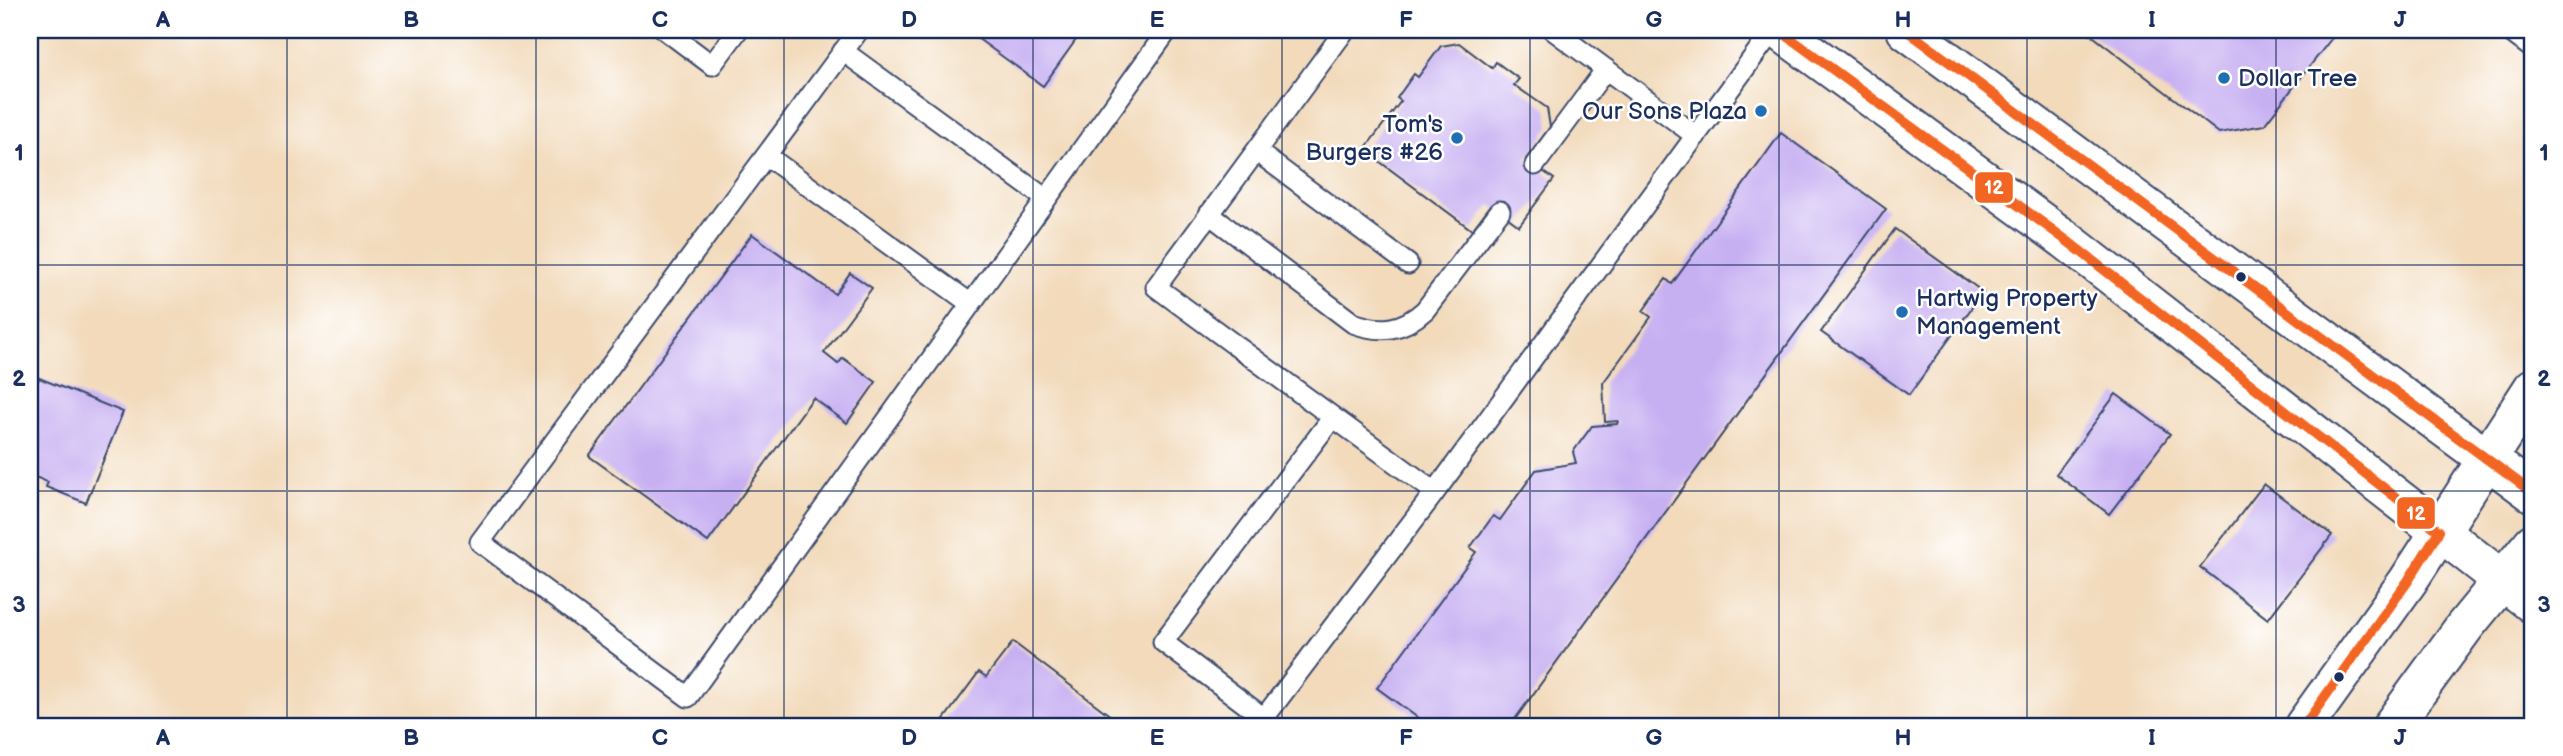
<svg xmlns="http://www.w3.org/2000/svg" width="2563" height="756" font-family="'Balsamiq Sans',sans-serif">
<rect width="100%" height="100%" fill="#fff"/>
<filter id="ink" filterUnits="userSpaceOnUse"><feTurbulence type="fractalNoise" baseFrequency=".0143" numOctaves="2"/><feDisplacementMap in="SourceGraphic" scale="14" xChannelSelector="R" yChannelSelector="G"/><feConvolveMatrix kernelMatrix="1 2 1 2 8 2 1 2 1" color-interpolation-filters="sRGB"/></filter>
<filter id="wash" filterUnits="userSpaceOnUse"><feTurbulence type="fractalNoise" baseFrequency=".00686" numOctaves="4" result="noise"/><feDisplacementMap in="SourceGraphic" scale="28" xChannelSelector="R" yChannelSelector="G"/><feGaussianBlur stdDeviation="1.57" result="paint"/><feColorMatrix in="noise" values="0 0 0 0 0 0 0 0 0 0 0 0 0 0 0 0 0 1.4 0 .05"/><feComposite in="paint" operator="in"/></filter>
<g filter="url(#wash)">
<rect width="100%" height="100%" fill="#f2dabb"/>
<g id="blocks">
<path fill="#c7b0f2" d="M966,30H1083L1043,86Z
M2085,30H2338L2264,125L2219,133Z
M1459,43L1492,68L1496,62L1519,79L1514,85L1547,108L1550,127L1526,159L1554,179L1519,226L1491,205L1472,230L1364,150L1401,101L1397,98L1414,74L1418,77L1441,46Z
M1781,133L1886,209L1510,726H1429L1377,688L1476,552L1470,548L1493,516L1500,520L1536,470L1576,463L1573,452L1592,426L1617,424L1618,421L1605,422L1603,383L1651,317L1643,311L1666,279L1672,284Z
M1895,229L1983,292L1909,395L1821,332Z
M752,234L835,294L850,273L872,288L824,353L838,364L843,358L876,382L847,423L813,398L708,542L589,456Z
M39,378L123,412L86,503L46,487L48,482L30,475V401Z
M2116,394L2170,434L2109,514L2056,474Z
M2264,484L2332,535L2268,619L2200,567Z
M1013,642L1124,726H939L979,672L986,677Z"/>
</g>
</g>
<g filter="url(#ink)">
<use href="#blocks" fill-opacity="0" stroke="#3b496c" stroke-width="2"/>
<g fill="none" stroke-linecap="round" stroke-linejoin="round">
<defs>
<path id="lane" d="M665,30L712,65L738,30
M859,30L480,542L688,697L1168,30
M1345,30L1156,287L1435,492L1773,30
M1553,30L1696,136
M2508,30L2533,49
M843,51L1046,199
M1256,151L1408,264
M767,156L971,304
M1535,165L1606,69
M1209,214L1353,323C1381,333 1402,331 1425,310L1500,211
M1333,417L1163,642L1264,718L1435,492"/>
<path id="secondary" d="M2304,726L2408,581L2533,388
M2392,726L2465,626L2533,543"/>
<path id="primary" d="M1779,30L2066,240L2533,604
M1906,30L2533,493"/>
</defs>
<use href="#lane" stroke="#3b496c" stroke-width="23"/>
<use href="#secondary" stroke="#3b496c" stroke-width="42"/>
<use href="#primary" stroke="#3b496c" stroke-width="42"/>
<use href="#lane" stroke="#fff" stroke-width="19"/>
<use href="#secondary" stroke="#fff" stroke-width="38"/>
<use href="#primary" stroke="#fff" stroke-width="38"/>
<defs>
<path id="bus-1" d="M1779,30L2066,240L2439,531L2408,581L2304,726
M1906,30L2533,493"/>
</defs>
<use href="#bus-1" stroke="#fff" stroke-width="16"/>
<use href="#bus-1" stroke="#f26522" stroke-width="10"/>
</g>
</g>
<path fill="none" stroke="#1b2f5e" stroke-width="2" stroke-opacity="0.55" d="M287,30V726M536,30V726M784,30V726M1033,30V726M1282,30V726M1530,30V726M1779,30V726M2027,30V726M2276,30V726M30,265H2533M30,491H2533"/>
<g fill="#1f6fb2" stroke="#fff" stroke-width="2.5">
<circle cx="2224" cy="78" r="7"/>
<circle cx="1761" cy="111" r="7"/>
<circle cx="1457" cy="138" r="7"/>
<circle cx="1902" cy="312" r="7"/>
</g>
<g fill="#1b2f5e" stroke="#fff" stroke-width="2.5">
<circle cx="2241" cy="277" r="6"/>
<circle cx="2339" cy="677" r="6"/>
</g>
<g text-anchor="middle" dominant-baseline="central" stroke-width="5" stroke-linejoin="round" paint-order="stroke">
<g font-size="24" fill="#1b2f5e" stroke="#fff" text-anchor="start">
<text x="2238" y="78">Dollar Tree</text>
<text x="1747" y="111" text-anchor="end">Our Sons Plaza</text>
<text x="1443" y="124" text-anchor="end">Tom's<tspan x="1443" dy="28">Burgers #26</tspan></text>
<text x="1916" y="298">Hartwig Property<tspan x="1916" dy="28">Management</tspan></text>
</g>
</g>
<g stroke="#fff" stroke-width="2.5">
<rect x="1974" y="171" width="40" height="33" rx="7" fill="#f26522"/>
<rect x="2396" y="496" width="40" height="34" rx="7" fill="#f26522"/>
</g>
<g font-size="19" text-anchor="middle" font-weight="bold" fill="#fff">
<text x="1994" y="194">12</text>
<text x="2416" y="520">12</text>
</g>
<rect width="2563" height="756" fill="none" stroke="#fff" stroke-width="77"/>
<rect x="38" y="38" width="2486" height="680" fill="none" stroke="#1b2f5e" stroke-width="2.5"/>
<g font-size="23" text-anchor="middle" font-weight="bold" fill="#1b2f5e">
<text x="163" y="27">A</text>
<text x="411" y="27">B</text>
<text x="660" y="27">C</text>
<text x="909" y="27">D</text>
<text x="1157" y="27">E</text>
<text x="1406" y="27">F</text>
<text x="1654" y="27">G</text>
<text x="1903" y="27">H</text>
<text x="2152" y="27">I</text>
<text x="2400" y="27">J</text>
<text x="19" y="160">1</text>
<text x="2544" y="160">1</text>
<text x="19" y="386">2</text>
<text x="2544" y="386">2</text>
<text x="19" y="612">3</text>
<text x="2544" y="612">3</text>
<text x="163" y="745">A</text>
<text x="411" y="745">B</text>
<text x="660" y="745">C</text>
<text x="909" y="745">D</text>
<text x="1157" y="745">E</text>
<text x="1406" y="745">F</text>
<text x="1654" y="745">G</text>
<text x="1903" y="745">H</text>
<text x="2152" y="745">I</text>
<text x="2400" y="745">J</text>
</g>
</svg>
